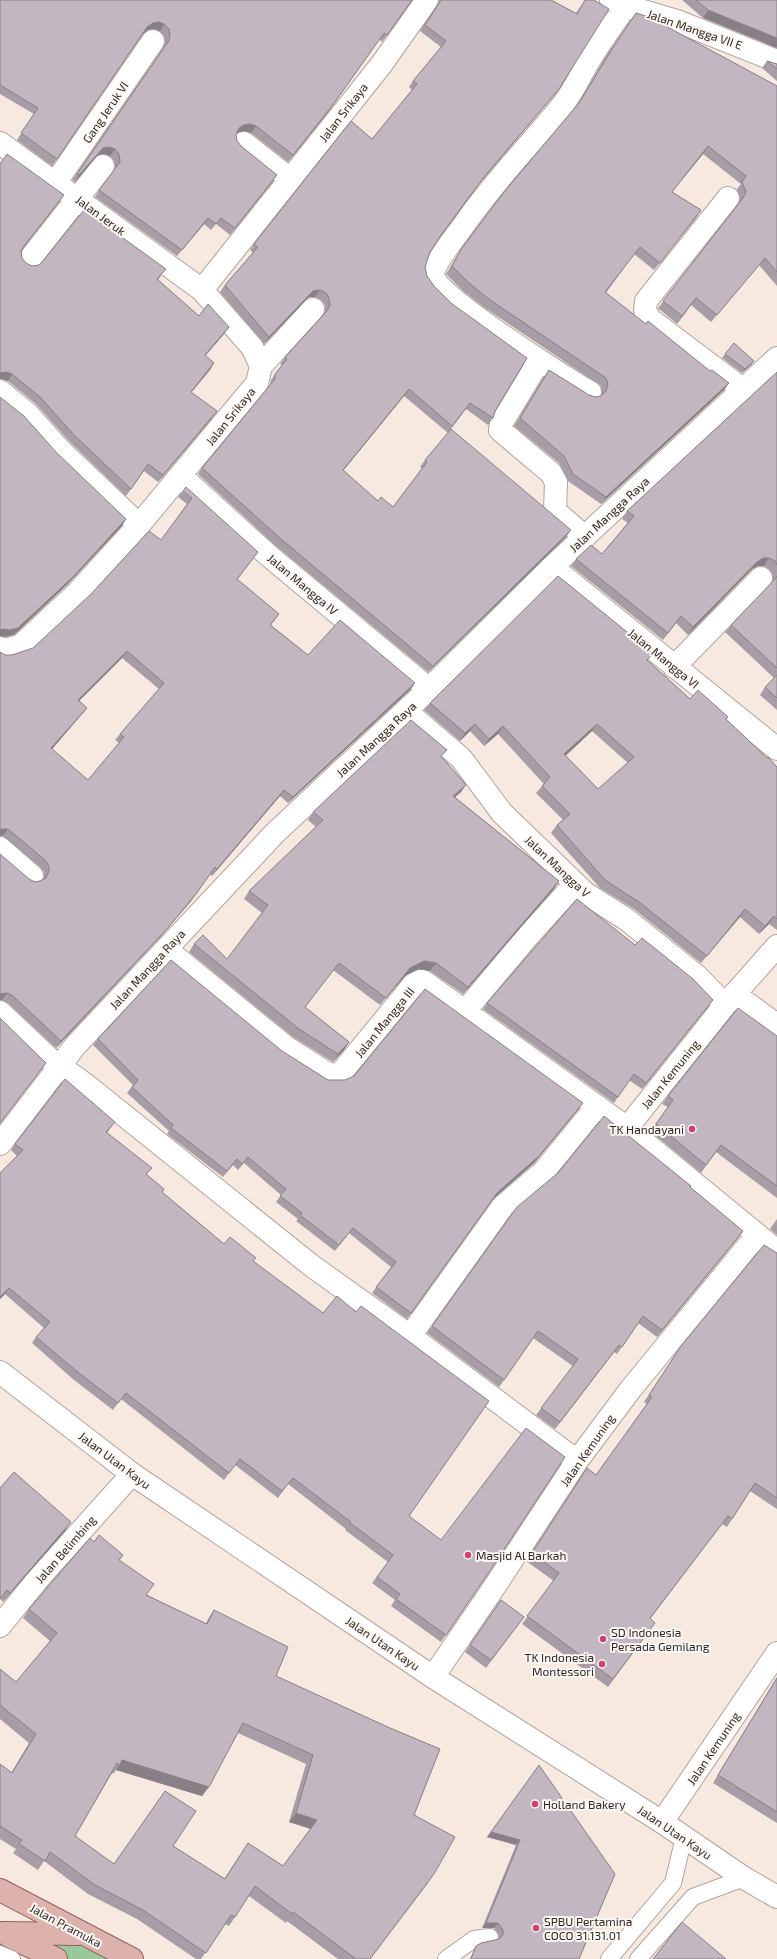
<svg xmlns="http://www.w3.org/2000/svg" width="777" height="1959" font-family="'Exo 2',sans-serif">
<rect width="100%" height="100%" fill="#f7e8e0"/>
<path fill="#99c89a" d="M3,1933L82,1934L132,1959H56Z"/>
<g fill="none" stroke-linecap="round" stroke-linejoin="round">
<defs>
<path id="lane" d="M0,1954L12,1959
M446,1959L474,1939L490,1937
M609,1959L673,1883L684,1837
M638,1959L693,1897L744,1878"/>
<path id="street" d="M611,0L626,6L677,21L777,61
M0,143L202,290
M244,143L290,179
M56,182L153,41
M728,198L646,301L645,311L651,320L744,390
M29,260L103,166
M539,361L501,424L500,430L551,473L556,482L555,511L585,537
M261,366L313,309
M0,391L28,414L60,450L139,525
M590,392C568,380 435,295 433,276C433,263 458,234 466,222C495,180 532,143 564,103C575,89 582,71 592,56C602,39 614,23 626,6
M181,476L268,555L429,689
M552,567L777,749
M0,648L5,650L20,646L78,592L139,525L257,383L261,366L252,347L202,290L381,65L427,0
M674,667L761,578
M406,711L461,758L502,813L585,893L626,919L697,976L725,1005
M0,848L32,876
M166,949L286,1047L330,1075L340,1074L414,984L419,981H423L627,1128L777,1251
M734,994L777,1025
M465,1011L528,936L575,884
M0,1012L51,1060L85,1084L312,1266L410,1336L577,1461
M627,1128L725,1005L777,946
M0,1144L75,1046L275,833L429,689L552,567L777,358
M410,1336L503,1206L544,1171L597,1106
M0,1626L38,1579L132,1474
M433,1677L495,1586L577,1461L630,1390L757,1235
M662,1822L777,1653"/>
<path id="secondary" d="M0,1372L132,1474L433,1677L662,1822L744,1878L777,1897"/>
<path id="primary" d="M0,1890L132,1959
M3,1933L78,1934
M9,1936L56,1959"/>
</defs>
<use href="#lane" stroke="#b2a49d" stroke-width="18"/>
<use href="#street" stroke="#b2a49d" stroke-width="24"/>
<use href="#secondary" stroke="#b2a49d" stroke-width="24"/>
<use href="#primary" stroke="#92605b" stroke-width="24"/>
<use href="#lane" stroke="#fff" stroke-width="16"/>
<use href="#street" stroke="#fff" stroke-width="22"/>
<use href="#secondary" stroke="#fff" stroke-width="22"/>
<use href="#primary" stroke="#ddb2ad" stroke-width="22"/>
</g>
<path fill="#a79da6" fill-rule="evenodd" d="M0,0H412L382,42L379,39L328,112L288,162L251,133L245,131L239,132L237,133L236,135L237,141L273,181L230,235L216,224L211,230L204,224L177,256L95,197L115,168L114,161L110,156L104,154L98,155L75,182L72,180L163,48L165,42L164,36L160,31L154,29L148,30L143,34L52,166L17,140L34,114L0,94Z
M439,0H551L576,13L585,0H594L559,89L554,95L479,184L440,237L430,252L425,267L427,276L495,411L493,418L488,425L466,409L451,429L566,537L428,672L276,546L198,474L202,468L270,385L271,380L282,365L280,364L285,357L324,314L325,311V305L321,300L315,297H309L264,344L220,292L225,285L253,253L250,250L254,244L372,139L412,90L409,87L413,81L441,47L420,31L439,2ZM404,396L448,433L425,460L420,467L422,468L393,507L378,501L343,471Z
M682,0H777L703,18Z
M636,13L777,86V286L759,265L711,322L691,305L677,324L658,308L738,204L740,199L737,189L741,184L703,154L672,192L701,210L654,270L634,254L606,293L646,324L710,371L729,383L724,390L601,504L568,481L559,463L514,426L543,378L549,370L589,395L595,397L601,396L602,392L601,386L485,308L463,291L446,274L457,256L462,248L577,106L606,56Z
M767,61L777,64V81L762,68Z
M0,164L64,195L23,247L21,251L22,258L26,263L32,266L161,276L158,280L199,316L229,327L224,334L205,356L214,363L191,392L212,418L158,482L144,471L126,496L69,441L36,404L8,381L2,379Z
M725,354L752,364L742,373L722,358Z
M777,372V710L760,695L765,687L774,678L725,632L731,625L773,582V575L769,569L764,566H758L752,569L688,635L676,623L663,640L571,566L576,559L602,554L628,523L622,519L627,511Z
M183,491L258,552L237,580L279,614L271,625L308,655L415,683L410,690L288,803L280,796L212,876L210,874L191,901L162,935L56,1048L8,1003L2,1000L29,879L35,882L40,881L44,878V872L40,867L3,836H0V652L5,655H12L33,648L161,540L187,504L178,497ZM122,658L159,689L120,734L115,740L119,743L88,780L52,749L82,714L87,708L79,701Z
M647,660L690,699L726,719L767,758L777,767V930L769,924L759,934L740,917L701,963L634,909L600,888L551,833L557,825L563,820L536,793L544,784L498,734L484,746L470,731L460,741L424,710L430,703ZM592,731L628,763L598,789L565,756Z
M442,757L461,792L455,797L559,881L554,889L463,994L430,971L419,969L405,976L380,1005L333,970L305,1007L349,1042L344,1050L333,1062L293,1037L189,952L194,944L227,959L262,913L244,899L249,891L316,827L308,820L313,812Z
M635,945L713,1000L642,1089L629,1080L614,1103L483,1009L487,1003Z
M777,1036V1198L716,1152L701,1173L650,1131L668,1107L662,1104L668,1096Z
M98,1039L282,1051L328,1080L579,1109L535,1162L493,1199L407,1319L372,1293L391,1267L349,1233L335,1251L296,1221L298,1219L276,1202L281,1195L244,1163L238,1170L233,1165L223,1177L167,1134L169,1131L127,1093L133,1085L93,1045Z
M115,1122L107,1133L162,1192L224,1244L253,1261L409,1516L441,1540L489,1572L441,1642L391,1606L395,1600L372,1583L388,1562L345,1530L346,1529L288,1484L278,1498L235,1465L224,1480L121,1399L113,1410L74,1380L32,1343L36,1337L44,1328L5,1294L0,1299V1173L17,1156L11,1150L15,1144Z
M690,1187L738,1238L657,1337L638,1323L617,1354L614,1352L555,1429L536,1415L573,1366L533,1338L499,1387L427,1333L432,1326Z
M777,1219V1235L770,1229Z
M777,1253V1509L750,1491L727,1527L722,1524L650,1619V1630L608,1687L522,1624L554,1581L526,1561L582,1476L596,1475L647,1404L644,1402L676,1354Z
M0,1488L65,1531L3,1602L1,1599L0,1600Z
M94,1542L123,1555L119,1560L147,1595L206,1624L208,1619L214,1610L276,1676L414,1815L428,1883L370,1959H338L287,1921L286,1923L249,1896L229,1926L225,1924L201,1959H196L137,1919L88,1894L44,1861L38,1870L13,1853L16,1849L0,1839V1764L11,1773L29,1743L0,1719V1669L16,1682L50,1641L23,1618L29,1609ZM238,1733L306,1764L289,1822L311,1829L283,1866L248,1843L224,1879L173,1846L114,1864L75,1836L112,1773L113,1774L116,1770L202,1796Z
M501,1600L524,1617L486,1668L465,1652Z
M777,1677V1823L713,1783Z
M539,1765L579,1959H470L473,1952L476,1946L499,1939V1935L494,1928H482L516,1845L487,1837Z"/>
<path fill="#887f87" d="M708,10L777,38V48L703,18Z
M159,22L164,24L160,31L154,29L148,30L143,34L147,27L153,23Z
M384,33L328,112L288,162L293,155Z
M559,89L554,95L479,184L484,177Z
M250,124L256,126L251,133L245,131L239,132L234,135L239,128L244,125Z
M708,146L703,154L666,199L672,192Z
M109,147L115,149L110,156L104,154L98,155L75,182L79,175L103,148Z
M277,175L273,181L230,235L235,228Z
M64,195L59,202L19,253L24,246Z
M701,210L696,218L654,270L660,263Z
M208,218L204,224L177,256L182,250Z
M320,290L315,297H309L264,344L269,337L313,291Z
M696,298L691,305L677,324L682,316Z
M229,327L224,334L200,362L205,355Z
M754,361L752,364L742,373L745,369Z
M214,363L210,370L186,399L191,392Z
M1,372H6L12,374L8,381L2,379H0V373Z
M729,383L724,390L601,504L606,497Z
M409,389L404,396L338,477L343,470Z
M217,411L212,418L158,482L163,475Z
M126,519L122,526L69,583L14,635L6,637L0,636V630Z
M571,530L566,537L428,672L433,666Z
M763,558H769L764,566H758L752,569L688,635L693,627L757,562Z
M127,651L122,658L73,707L78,700Z
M415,683L410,690L288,803L293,797Z
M87,708L82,714L47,755L51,748Z
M475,724L470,731L460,741L465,733Z
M597,724L592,731L559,762L564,754Z
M503,726L498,734L484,746L489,739Z
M466,785L461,792L448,803L453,796Z
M284,790L280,796L212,876L217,869Z
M1,829H8L3,836H0V830Z
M215,867L191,901L162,935L56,1048L61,1041Z
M559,881L554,889L463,994L468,987Z
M745,909L740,917L701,963L707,956Z
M774,916L769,924L759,934L765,926Z
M424,961L436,963L430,971L419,969L405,976L380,1005L386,998L410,968Z
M1,993H7L2,1000H0V994Z
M713,1000L708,1006L642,1089L646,1083Z
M349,1042L344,1050L333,1062L338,1054Z
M583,1103L535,1162L493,1199L407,1319L497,1193Z
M743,1231L738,1238L657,1337L662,1330Z
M9,1288L5,1294L0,1299V1297Z
M619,1345L614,1352L555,1429L560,1422Z
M728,1516L722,1524L644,1626L650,1618Z
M71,1522L65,1531L3,1602L10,1593Z
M122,1760L209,1787L202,1796L116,1770Z
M296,1813L317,1820L311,1829L289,1822Z
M491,1832L520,1840L516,1845L487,1837Z
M486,1923H498L494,1928H482Z"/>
<path fill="#c2b6c1" stroke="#887f87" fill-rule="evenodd" d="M0,0H412L387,35L384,33L332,106L293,155L256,126L250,124L244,125L239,128L236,135L237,141L241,146L277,175L235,228L221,218L216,224L208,218L182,250L99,190L120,162L119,154L115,149L109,147L103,148L79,175L77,174L168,42L170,36L169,29L164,24L159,22L153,23L147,27L57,159L21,133L38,108L0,85Z
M441,0H551L577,14L585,0H594L609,9L559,89L484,177L441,235L430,252L425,267L427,276L434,286L451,303L527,358L495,411L493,418L470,403L452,426L409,389L343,470L378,501L381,497L393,507L427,462L425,460L451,429L571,530L433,666L281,539L202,468L275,379V374L287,359L285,357L327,311L330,305L329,298L326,293L320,290L313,291L269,337L225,285L258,247L254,244L351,121L372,139L417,84L413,81L446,41L425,25Z
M696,0H777V38L708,10Z
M636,13L649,17L777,86V272L765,258L717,315L696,298L682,316L663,301L743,198L746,192L742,182L746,176L708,146L672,192L701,210L660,263L640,247L605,292L646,324L648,321L710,371L712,370L729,383L606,497L573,474L564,456L520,418L549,370L589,395L595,397L601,396L606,391L608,384L606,378L490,300L469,283L452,266L462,248L504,192L579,103L612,49Z
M767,61L777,64V69Z
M7,154L64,195L24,246L21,251L22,258L26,263L32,266L39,265L43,261L84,210L166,269L157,279L199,316L208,304L229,327L205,355L214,363L191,392L217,411L163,475L148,464L131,489L74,435L41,398L12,374L6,372L0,373V164Z
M734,343L754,361L745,369L725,354Z
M777,372V565L775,561L769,558H763L757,562L693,627L681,616L668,633L576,559L591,545L602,554L634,516L627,511Z
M0,397L24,416L56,452L126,519L74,576L18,628L10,630L3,629L0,630Z
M186,487L258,552L237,579L279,614L270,625L308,655L340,620L415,683L293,797L284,790L217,869L215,867L196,894L167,929L61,1041L13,996L7,993L0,994V854L29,879L35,882L40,881L46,878L49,871V866L45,860L8,829H1L0,830V652L5,655H12L33,648L91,594L149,531L161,540L192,498L183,491ZM127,651L164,683L120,734L124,737L88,780L51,748L87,708L78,700Z
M558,576L653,653L647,660L690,699L698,690L728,717L726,719L767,758L768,757L777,767V919L774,916L765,926L745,909L707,956L639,902L605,880L557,825L570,814L542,786L550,777L503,726L489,739L475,724L465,733L430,703ZM597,724L634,757L598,789L564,754Z
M777,576V668L731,625L775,579Z
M777,675V698L765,687Z
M411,720L447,750L441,756L466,785L453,796L559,881L468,987L436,963L424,961L410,968L386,998L339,963L305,1007L349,1042L338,1054L299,1029L194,944L203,935L227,959L268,905L249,891L323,820L313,812Z
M577,899L635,945L642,938L693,979L713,1000L646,1083L634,1074L618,1097L487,1003Z
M171,960L282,1051L328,1080H345L354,1076L425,989L583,1103L539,1156L497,1193L411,1313L376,1287L396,1262L353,1228L339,1245L300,1215L302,1213L280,1196L286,1189L248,1157L242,1164L237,1159L227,1171L171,1128L173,1125L132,1087L138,1080L98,1039Z
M738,1008L777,1036V1186L721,1145L706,1165L656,1124L673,1100L668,1096Z
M0,1018L46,1063L0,1123Z
M65,1079L115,1122L106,1132L152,1168L146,1174L164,1189L162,1192L224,1244L230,1237L256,1258L253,1261L323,1313L337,1296L356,1312L361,1306L489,1401L409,1516L441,1540L526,1428L565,1457L489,1572L446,1635L396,1599L400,1594L377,1577L393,1555L350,1523L351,1522L293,1478L282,1491L240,1459L229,1473L126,1393L118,1403L79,1373L36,1337L50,1322L9,1288L0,1297V1173L23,1150L15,1144Z
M604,1116L691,1186L690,1187L743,1231L662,1330L643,1316L622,1347L619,1345L560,1422L541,1408L578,1359L538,1331L504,1380L432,1326L517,1207L559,1172Z
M764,1245L777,1253V1498L755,1483L732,1519L728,1516L650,1618L655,1623L613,1679L527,1616L559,1573L532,1553L587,1468L596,1475L652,1397L649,1395L681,1346Z
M14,1472L71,1522L10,1593L7,1590L0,1599V1488Z
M99,1535L123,1555L119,1560L154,1584L146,1595L207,1624L214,1610L288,1647L276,1676L390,1728L440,1749L414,1815L455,1837L434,1874L370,1959H356L293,1912L292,1914L255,1886L235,1917L231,1915L206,1953L143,1910L95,1885L50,1852L45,1861L19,1844L22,1840L0,1826V1764L12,1773L36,1734L0,1705V1669L16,1682L57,1633L29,1609L90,1538L94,1542ZM243,1723L313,1755L296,1813L317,1820L283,1866L248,1843L225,1879L173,1846L196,1811L165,1791L114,1864L75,1836L117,1763L120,1765L122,1760L209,1787Z
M501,1600L524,1617L491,1660L470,1645Z
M777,1678V1812L718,1775Z
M539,1765L615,1874L579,1959H471L476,1946L481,1943L499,1939L503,1935V1930L498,1923H486L520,1840L491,1832Z
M682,1922L726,1959H653Z"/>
<g fill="#d1426a" stroke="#fdf7f4" stroke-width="1.5">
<circle cx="692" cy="1129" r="4"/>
<circle cx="468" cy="1555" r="4"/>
<circle cx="603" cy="1639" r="4"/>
<circle cx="602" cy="1664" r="4"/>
<circle cx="535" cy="1804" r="4"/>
<circle cx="536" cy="1928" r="4"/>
</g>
<g text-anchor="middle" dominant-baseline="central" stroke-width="4" stroke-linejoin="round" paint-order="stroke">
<g font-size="12" fill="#2f2926" stroke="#fdf7f4">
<text transform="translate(695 29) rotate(19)">Jalan Mangga VII E</text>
<text transform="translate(105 112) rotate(-56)">Gang Jeruk VI</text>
<text transform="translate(343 112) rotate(-52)">Jalan Srikaya</text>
<text transform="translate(101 215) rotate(36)">Jalan Jeruk</text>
<text transform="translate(230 416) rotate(-51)">Jalan Srikaya</text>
<text transform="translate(609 514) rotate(-43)">Jalan Mangga Raya</text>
<text transform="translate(303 584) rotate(40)">Jalan Mangga IV</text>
<text transform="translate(664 658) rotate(39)">Jalan Mangga VI</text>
<text transform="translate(376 739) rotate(-43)">Jalan Mangga Raya</text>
<text transform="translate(558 866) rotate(43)">Jalan Mangga V</text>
<text transform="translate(147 969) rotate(-47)">Jalan Mangga Raya</text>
<text transform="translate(384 1022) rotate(-51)">Jalan Mangga III</text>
<text transform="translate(670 1074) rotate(-51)">Jalan Kemuning</text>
<text transform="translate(587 1450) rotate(-55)">Jalan Kemuning</text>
<text transform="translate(115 1460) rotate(37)">Jalan Utan Kayu</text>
<text transform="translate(65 1549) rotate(-49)">Jalan Belimbing</text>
<text transform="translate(383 1643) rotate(34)">Jalan Utan Kayu</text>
<text transform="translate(713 1748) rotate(-56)">Jalan Kemuning</text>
<text transform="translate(675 1832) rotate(34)">Jalan Utan Kayu</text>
<text transform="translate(66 1925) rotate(28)">Jalan Pramuka</text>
</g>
<g font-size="12" fill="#2f2926" stroke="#fdf7f4" text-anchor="start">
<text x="684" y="1129" text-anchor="end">TK Handayani</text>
<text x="476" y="1555">Masjid Al Barkah</text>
<text x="611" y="1632">SD Indonesia<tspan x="611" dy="14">Persada Gemilang</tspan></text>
<text x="594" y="1657" text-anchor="end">TK Indonesia<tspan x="594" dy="14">Montessori</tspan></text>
<text x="543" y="1804">Holland Bakery</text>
<text x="544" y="1921">SPBU Pertamina<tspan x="544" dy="14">COCO 31.131.01</tspan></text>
</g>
</g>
</svg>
